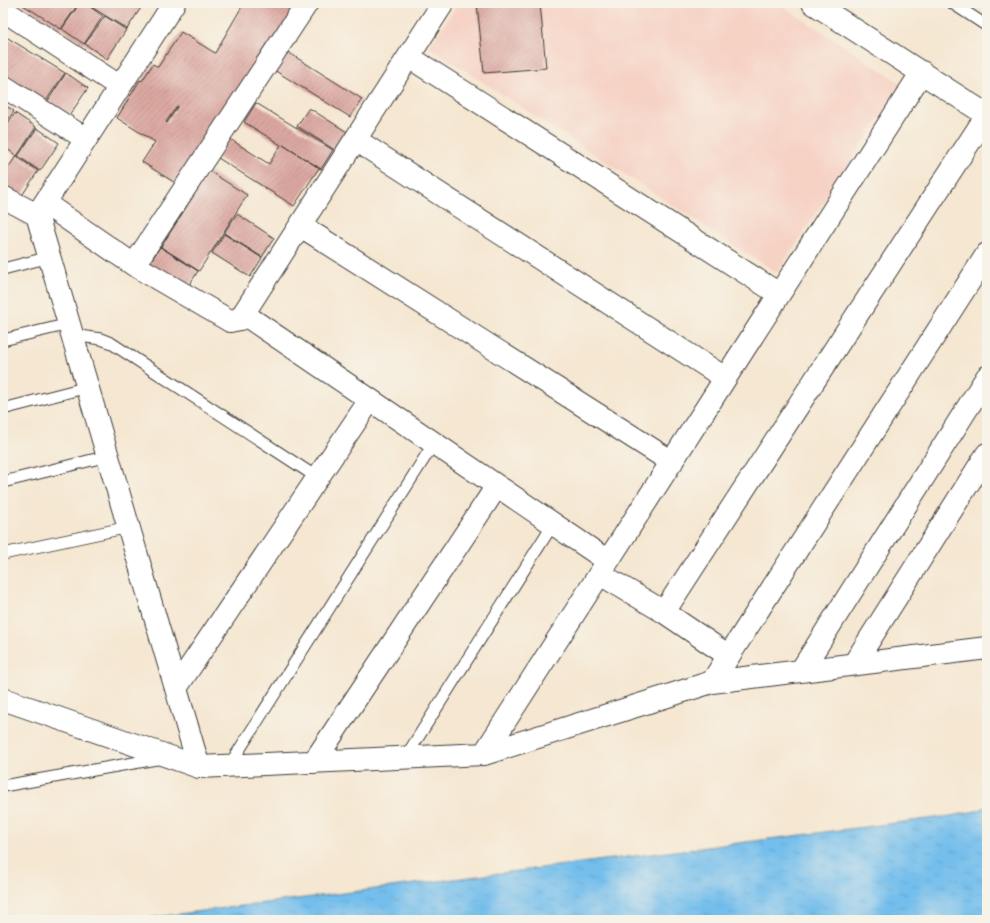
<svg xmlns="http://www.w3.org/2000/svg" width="990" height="923" font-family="'IM FELL Double Pica',serif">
<defs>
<pattern id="water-ripples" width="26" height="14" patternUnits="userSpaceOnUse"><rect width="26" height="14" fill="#73beec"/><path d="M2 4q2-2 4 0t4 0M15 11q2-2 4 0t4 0" fill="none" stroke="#63a3ca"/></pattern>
<pattern id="building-hatch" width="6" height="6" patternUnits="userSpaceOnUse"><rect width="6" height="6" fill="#dba7a1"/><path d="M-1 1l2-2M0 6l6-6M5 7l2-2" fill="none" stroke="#bb8f8a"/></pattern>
</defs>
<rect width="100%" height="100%" fill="#f7f3e8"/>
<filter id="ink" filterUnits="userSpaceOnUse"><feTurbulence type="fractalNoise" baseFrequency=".025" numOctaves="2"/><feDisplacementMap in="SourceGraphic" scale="8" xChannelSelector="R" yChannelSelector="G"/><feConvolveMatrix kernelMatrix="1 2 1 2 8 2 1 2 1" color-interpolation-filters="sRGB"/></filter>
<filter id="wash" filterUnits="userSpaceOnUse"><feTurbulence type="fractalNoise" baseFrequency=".012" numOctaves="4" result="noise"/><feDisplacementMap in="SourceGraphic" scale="16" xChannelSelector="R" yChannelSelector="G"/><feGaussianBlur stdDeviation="0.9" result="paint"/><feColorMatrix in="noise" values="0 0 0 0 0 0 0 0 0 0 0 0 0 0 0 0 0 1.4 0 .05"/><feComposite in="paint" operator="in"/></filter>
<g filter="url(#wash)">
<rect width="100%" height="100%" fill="#f5e7d1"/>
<path fill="#f6d2c4" d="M458,3H778L902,84L777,273L429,47Z"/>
<path fill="url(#water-ripples)" stroke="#486d84" d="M987,806V920H131L951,816L976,811Z"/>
<g id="blocks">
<path fill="url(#building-hatch)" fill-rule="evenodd" d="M20,3H79L61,29Z
M80,3H84L103,16L84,44L62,29Z
M85,3H144L127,29Z
M244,3H300L180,186L142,162L155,142L117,118L140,80L142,81L153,64L158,67L181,32L215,53ZM177,106H178L167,123L166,122Z
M477,3H540L546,68L484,73Z
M105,16L126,30L107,59L85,44Z
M3,35L65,73L45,102L3,74Z
M286,51L362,99L350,117L274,70Z
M66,73L88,88L69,116L47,102Z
M256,103L333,150L321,169L283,145L319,168L294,206L218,158L230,139L269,164L281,145L244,122Z
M3,104L14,111L3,127Z
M309,108L347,132L335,150L297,126Z
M15,113L36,127L17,156L3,146V130Z
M37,128L59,143L40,171L18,156Z
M16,156L38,171L19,200L3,189V176Z
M209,171L247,195L199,271L161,247Z
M237,214L274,238L262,257L224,233Z
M224,234L262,258L250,277L212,253Z
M160,247L198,271L186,290L148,266Z"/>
</g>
</g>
<g filter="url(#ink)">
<use href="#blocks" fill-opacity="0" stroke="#3d3a37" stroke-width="1"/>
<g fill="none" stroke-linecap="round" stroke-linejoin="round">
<defs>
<path id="service" d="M952,3L987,26
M3,269L50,257
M72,335L101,339L111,343L318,478
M3,340L69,324
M3,409L88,387
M3,482L108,456
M3,554L129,527
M405,758L553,524
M229,766L434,443
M3,786L162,758"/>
<path id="minor" d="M813,3L987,115
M3,10L119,86
M409,57L779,294
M3,86L86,139
M356,140L725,378
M46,204L134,265L230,321L240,319L443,3
M37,215L199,767
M301,226L672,462
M134,265L307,3
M245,315L608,561
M600,574L664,612L729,656
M664,612L987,115
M854,664L987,454
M801,671L987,377
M712,682L987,254
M176,688L370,400
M3,699L199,767L484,754L922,72
M484,754L712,682L987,648
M314,762L497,486"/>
<path id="tertiary" d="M3,197L37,215L174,3"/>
</defs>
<use href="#service" stroke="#3d3a37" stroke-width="13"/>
<use href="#minor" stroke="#3d3a37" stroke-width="24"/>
<use href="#tertiary" stroke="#3d3a37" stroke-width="24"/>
<use href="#service" stroke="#fff" stroke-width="11"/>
<use href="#minor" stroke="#fff" stroke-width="22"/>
<use href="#tertiary" stroke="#fff" stroke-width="22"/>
</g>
</g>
<rect width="990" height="923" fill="none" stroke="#f7f3e8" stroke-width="16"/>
</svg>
